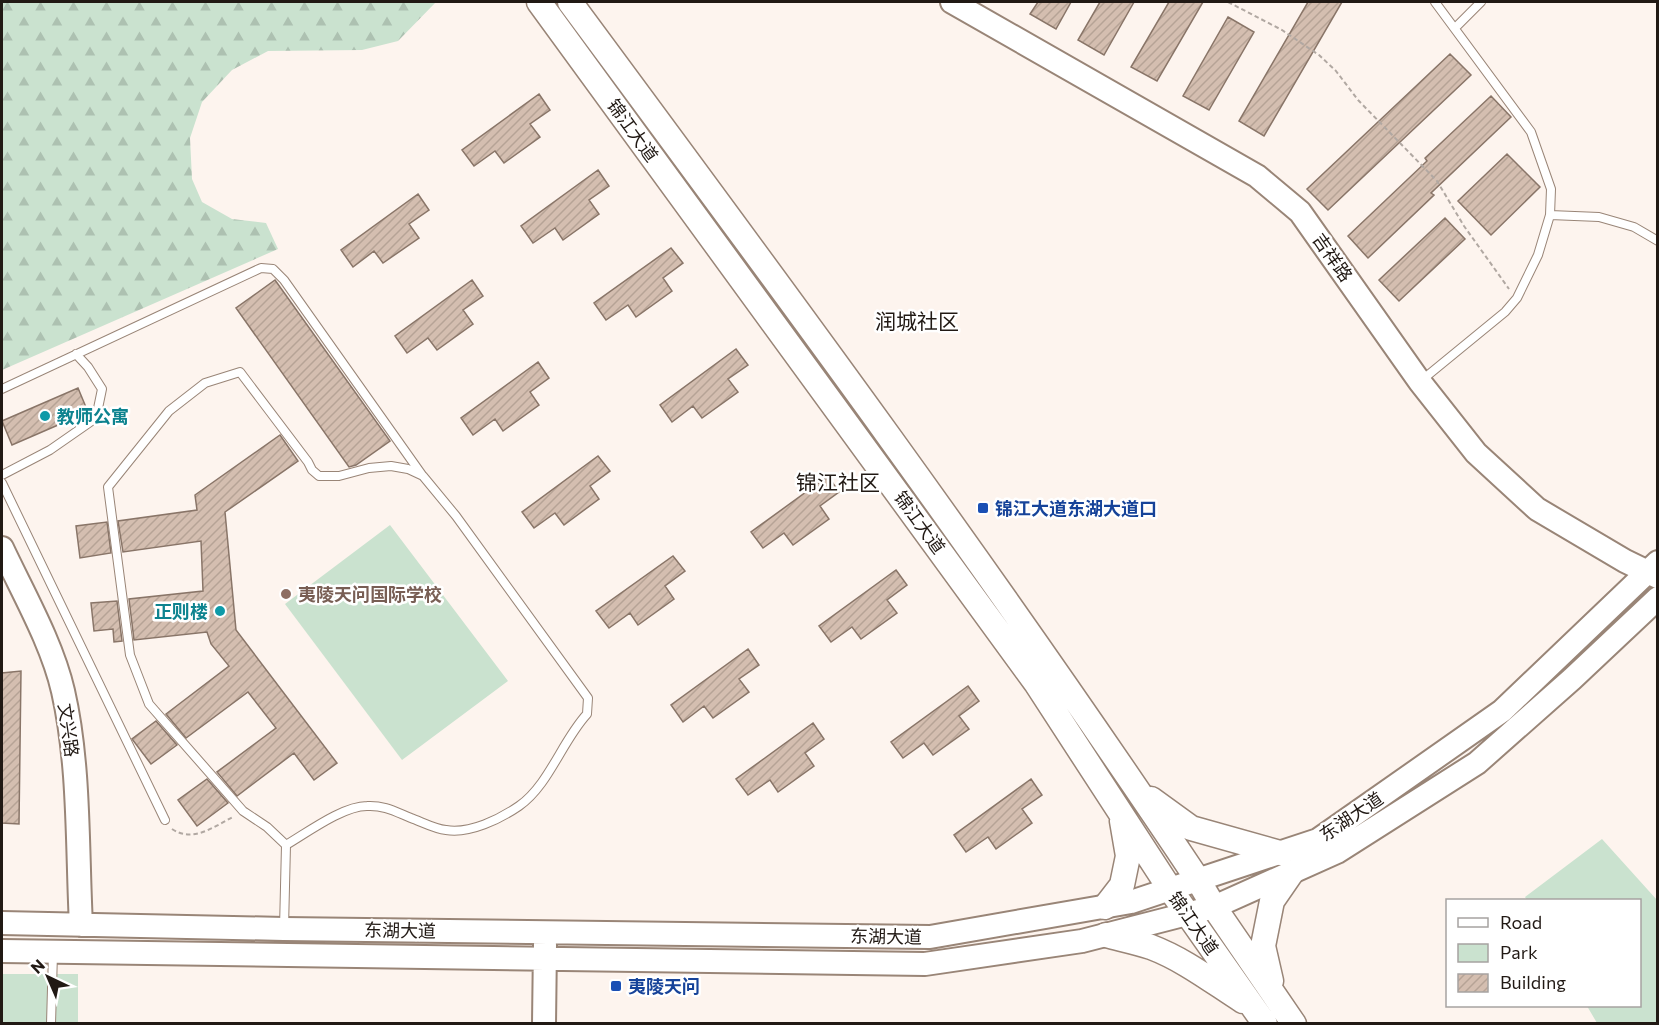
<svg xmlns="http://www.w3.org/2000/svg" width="1659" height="1025" font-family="Commissioner,'Noto Sans SC',sans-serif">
<defs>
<pattern id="forest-firs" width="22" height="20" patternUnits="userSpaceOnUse" patternTransform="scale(1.5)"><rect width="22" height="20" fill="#cae2cf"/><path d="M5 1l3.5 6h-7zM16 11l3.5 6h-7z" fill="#adc1b1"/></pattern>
<pattern id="building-hatch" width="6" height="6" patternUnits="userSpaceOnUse" patternTransform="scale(1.5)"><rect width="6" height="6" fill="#d4beb0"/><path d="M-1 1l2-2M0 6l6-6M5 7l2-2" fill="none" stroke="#b6a396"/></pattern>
</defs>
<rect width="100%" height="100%" fill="#fdf4ee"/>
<path fill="#cae2cf" d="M390,525L508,681L402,760L285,604Z
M1602,839L1657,900V1023H1597L1587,1006H1640V900H1527L1525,897Z
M2,974H78V1023L2,1024Z"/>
<path fill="url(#forest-firs)" d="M2,2H436L398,41L362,50L268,51L232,70L202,102L190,138L192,179L202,202L232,219L266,223L278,249L2,370Z"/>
<path fill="url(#building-hatch)" stroke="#897568" stroke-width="1.5" d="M1038,2H1071L1056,29L1030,14Z
M1100,2H1134L1104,55L1078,40Z
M1169,2H1203L1157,81L1131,67Z
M1308,2H1342L1264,136L1239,121Z
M1228,17L1254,32L1209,110L1183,96Z
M1450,54L1471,75L1328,210L1307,189Z
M539,94L550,110L530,124L540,137L504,163L495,151L474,166L462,150Z
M1491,96L1511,117L1431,193L1434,195L1368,258L1348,236L1427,161L1425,158Z
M1507,154L1540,187L1491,235L1458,201Z
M598,170L609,186L589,200L599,214L563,240L555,228L533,243L521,226Z
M418,194L429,210L409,224L419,238L383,263L374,251L353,267L341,250Z
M1445,218L1465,239L1399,301L1379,280Z
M671,248L683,263L663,278L672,291L636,317L628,305L606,320L594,303Z
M275,280L390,441L356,465L349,467L236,308Z
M472,280L483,296L463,310L473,324L437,350L428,338L407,353L395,336Z
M736,349L748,365L728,379L738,392L702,418L693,406L672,422L660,405Z
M538,362L549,378L530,392L539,405L503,431L495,419L473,435L461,418Z
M78,388L88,412L12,445L2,421Z
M280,435L298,461L225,512L236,630L337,763L314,780L294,753L237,796L217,772L276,728L248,692L186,738L166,714L229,666L211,644L207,632L134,640L129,599L203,591L201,541L123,552L118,521L197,510L195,495Z
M598,456L610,471L590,486L599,499L564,525L555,513L534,528L522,512Z
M828,476L839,492L820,506L829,519L793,545L784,533L763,548L751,532Z
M107,522L111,553L80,558L76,526Z
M673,556L685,571L665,586L674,599L638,625L630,613L609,628L596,611Z
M896,570L907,585L887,600L897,613L861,639L852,627L831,642L819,626Z
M117,601L122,641L114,642L113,629L94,631L91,603Z
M748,649L759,665L739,679L749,692L713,718L704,706L683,722L671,705Z
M21,671L19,824L2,823V673Z
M968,686L979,701L959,716L969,729L933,755L924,743L903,758L891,742Z
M156,721L177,745L151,764L132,739Z
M813,723L824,739L805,753L814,766L778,792L770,780L748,795L736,779Z
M207,779L228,803L197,826L178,800Z
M1031,779L1042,795L1022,809L1032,823L996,849L988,837L966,852L954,835Z"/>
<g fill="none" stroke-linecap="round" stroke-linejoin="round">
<defs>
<path id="lane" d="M1455,28L1481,2
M1550,215L1599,217L1634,227L1658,241
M1422,380L1505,312L1517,298L1538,255L1550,215L1551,189L1531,132L1435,2
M2,389L261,268L273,269L284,280L422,475
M2,475L50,450L96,418L102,389L88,367L76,354
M2,483L165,820
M284,928L286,845C308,832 343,806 367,806C384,805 396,812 411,818C422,822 435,829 446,830C470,834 500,819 519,806C549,785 562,741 587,714L588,698L456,516L423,476L408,469L391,466L369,468L339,476H319L312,470L308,462L240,372L205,383L169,411L108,487L130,655L149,704L243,811L267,827L286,845
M51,1024L53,953"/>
<path id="secondary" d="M952,2L1257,176L1300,212L1420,382L1476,453L1537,509L1625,561L1658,577
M2,548C23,593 52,643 63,691C80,765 77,849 81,925
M2,923L284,929L930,937L1131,902L1318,840L1502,711L1658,562
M2,951L925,964L1082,941L1214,907L1337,852L1477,763L1572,679L1658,598
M544,1024L545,945"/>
<path id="primary" d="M539,2L1036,683L1170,889L1265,1024
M570,2C784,291 998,580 1198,880L1214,907L1294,1024
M1151,799L1191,828L1280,853
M1105,907L1122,885L1128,856L1122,821
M1106,935C1121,939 1136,942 1151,947C1185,960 1213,982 1243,1001
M1271,981L1263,946L1272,901L1292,872"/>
</defs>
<use href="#lane" stroke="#998577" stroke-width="10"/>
<use href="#secondary" stroke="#998577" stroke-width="26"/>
<use href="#primary" stroke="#998577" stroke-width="27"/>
<path stroke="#b1a8a2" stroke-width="2" stroke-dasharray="4.5 3" stroke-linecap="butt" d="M1228,2L1282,30L1319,55L1336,71L1358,100L1437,181L1464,226L1509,289
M172,829C193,843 213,827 233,817"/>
<use href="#lane" stroke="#fff" stroke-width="8"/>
<use href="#secondary" stroke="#fff" stroke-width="22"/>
<use href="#primary" stroke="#fff" stroke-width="24"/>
</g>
<g fill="#0f9aa8" stroke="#fff" stroke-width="2">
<circle cx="45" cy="416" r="6"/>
<circle cx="220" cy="611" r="6"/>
</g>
<g fill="#1a4fb4" stroke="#fff" stroke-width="2">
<rect x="977" y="502" width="12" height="12" rx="3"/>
<rect x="610" y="980" width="12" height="12" rx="3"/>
</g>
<circle fill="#8d6e63" stroke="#fff" stroke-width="2" cx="286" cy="594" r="6"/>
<g text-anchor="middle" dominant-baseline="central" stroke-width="5" stroke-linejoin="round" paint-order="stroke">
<g font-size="18" fill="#211914" stroke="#fff">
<text transform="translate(633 130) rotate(54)">锦江大道</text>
<text transform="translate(1333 257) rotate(55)">吉祥路</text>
<text transform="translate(920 522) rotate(54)">锦江大道</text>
<text transform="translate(69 730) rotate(82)">文兴路</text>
<text transform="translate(1351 816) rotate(-34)">东湖大道</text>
<text transform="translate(1194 923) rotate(55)">锦江大道</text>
<text transform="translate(400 930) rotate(1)">东湖大道</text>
<text transform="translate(886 936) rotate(1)">东湖大道</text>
</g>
<g font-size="18" font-weight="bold" fill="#0d838f" stroke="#fff" text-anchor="start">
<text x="57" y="416">教师公寓</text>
<text x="208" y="611" text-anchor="end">正则楼</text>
</g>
<g font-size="18" font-weight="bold" fill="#164399" stroke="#fff" text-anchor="start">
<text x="995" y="508">锦江大道东湖大道口</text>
<text x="628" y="986">夷陵天问</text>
</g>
<g font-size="18" font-weight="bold" fill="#785e54" stroke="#fff" text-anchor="start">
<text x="298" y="594">夷陵天问国际学校</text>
</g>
<g font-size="21" fill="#211914" stroke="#fff">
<text x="917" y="320">润城社区</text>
<text x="838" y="481">锦江社区</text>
</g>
</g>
<rect width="1659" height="1025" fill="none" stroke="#211914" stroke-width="6"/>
<rect x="1446" y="899" width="195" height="108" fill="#ffffff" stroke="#a6a3a1" stroke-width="1.5"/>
<rect x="1458" y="918" width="30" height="9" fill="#ffffff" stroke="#a6a3a1" stroke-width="1.5"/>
<text x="1500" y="929" font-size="18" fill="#211914">Road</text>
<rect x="1458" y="944" width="30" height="18" fill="#cae2cf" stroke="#a6a3a1" stroke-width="1.5"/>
<text x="1500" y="959" font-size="18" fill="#211914">Park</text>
<rect x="1458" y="974" width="30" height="18" fill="url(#building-hatch)" stroke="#a6a3a1" stroke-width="1.5"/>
<text x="1500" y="989" font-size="18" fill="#211914">Building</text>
<g transform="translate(48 977) rotate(316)" stroke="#ffffff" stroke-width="4.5" paint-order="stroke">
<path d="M0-4.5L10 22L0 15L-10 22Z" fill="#211914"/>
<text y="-9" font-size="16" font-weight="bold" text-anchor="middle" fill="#211914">N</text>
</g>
</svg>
